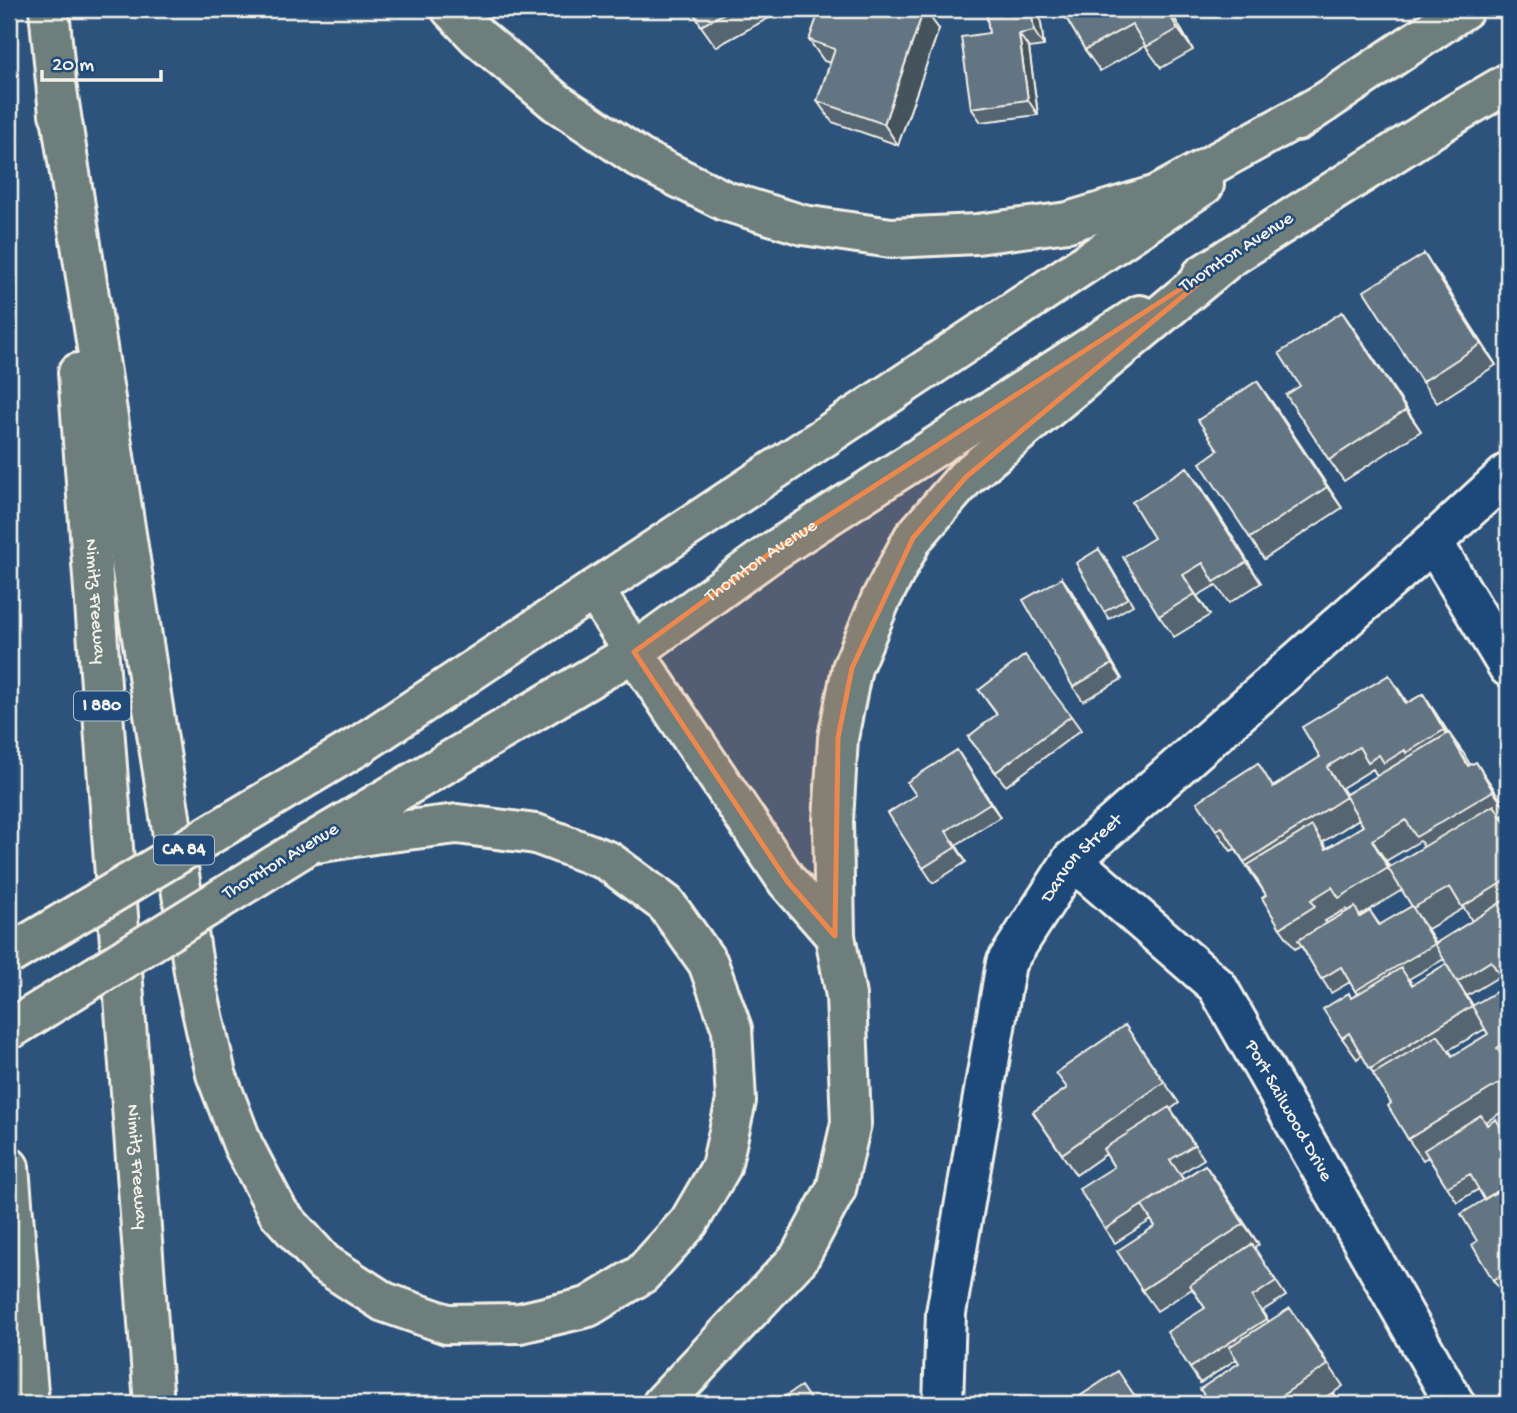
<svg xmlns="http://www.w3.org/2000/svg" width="1517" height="1413" font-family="'Gochi Hand',sans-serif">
<rect width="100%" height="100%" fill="#2d537c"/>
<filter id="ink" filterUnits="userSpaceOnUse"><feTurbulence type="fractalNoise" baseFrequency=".0143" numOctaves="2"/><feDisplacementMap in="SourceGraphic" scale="14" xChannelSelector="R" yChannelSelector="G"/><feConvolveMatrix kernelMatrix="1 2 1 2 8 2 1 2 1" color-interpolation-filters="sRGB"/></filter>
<g filter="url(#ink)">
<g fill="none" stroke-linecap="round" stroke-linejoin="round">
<defs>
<g id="minor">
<path d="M1433,542L1508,667"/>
<path id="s1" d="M1072,860L1217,986L1455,1404"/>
<path id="s2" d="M943,1404L946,1313L1006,963L1072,860L1433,542L1508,473"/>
</g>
<g id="major">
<path d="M1297,121L1464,9"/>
<path d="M1202,275L1455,114L1508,83"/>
<path d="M360,745L1204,185"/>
<path id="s3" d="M309,844L634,652L769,554L1140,315"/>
</g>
<g id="highway">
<path d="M49,9L59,114"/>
<path d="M451,9L478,37L556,102L641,159L725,201L803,225L891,238L977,234L1068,222L1157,195L1324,103"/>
<path d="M57,90L196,984L216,1074L243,1145L278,1212L324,1263L384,1302L447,1324L520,1323L588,1307L642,1274L689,1222L721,1167L736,1101L732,1029L708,963L666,904L608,861L536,834L457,824L374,834L309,844"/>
<path id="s4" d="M78,373L154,1404"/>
<path d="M594,590L634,652L787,881L835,936"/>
<path d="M9,1167L29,1404"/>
<path d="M662,1404L799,1258L836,1189L851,1123L846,996L835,936L833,821L838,738L852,668L881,599L913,538L966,477L1230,257"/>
</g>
</defs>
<use href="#minor" stroke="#f4f1e8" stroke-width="44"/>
<use href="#major" stroke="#f4f1e8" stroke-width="44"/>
<use href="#highway" stroke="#f4f1e8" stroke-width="44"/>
<use href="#minor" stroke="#1f4a7a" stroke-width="38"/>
<use href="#major" stroke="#6d7e7c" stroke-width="38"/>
<use href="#highway" stroke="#6d7e7c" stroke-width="38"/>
<defs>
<path id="major-bridge" d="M9,955L360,745
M9,1030L309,844"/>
</defs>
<use href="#major-bridge" stroke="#f4f1e8" stroke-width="44" stroke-linecap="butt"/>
<use href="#major-bridge" stroke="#6d7e7c" stroke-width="38"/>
</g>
<path fill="#556571" stroke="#f4f1e8" stroke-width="2" fill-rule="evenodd" d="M692,9H785L716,47L701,26Z
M986,9H1039L1044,46L1029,48L1038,115L981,122L971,108L989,33Z
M1061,9H1169L1193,50L1161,68L1145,46L1100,71L1085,50Z
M939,29L898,145L832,122L817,101L830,63L824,61L809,40Z
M1424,254L1439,275L1496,365L1437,403L1422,382Z
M1342,312L1421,431L1344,481L1329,460L1300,386Z
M1272,402L1342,508L1264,559L1250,538L1218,450Z
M1202,488L1261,583L1229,603L1216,585L1197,596L1210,615L1174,637L1159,616L1154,538Z
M1104,556L1133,605L1109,619L1104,612Z
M1062,578L1072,592L1122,679L1083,701L1073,687Z
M1389,675L1407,703L1423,694L1470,765L1490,783L1508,812L1502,816L1508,826V1108L1486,1122L1487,1124L1506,1133L1508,1132V1301L1493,1280L1477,1241L1485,1200L1479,1189L1457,1202L1428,1157L1423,1160L1408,1139L1391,1103L1362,1055L1357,1059L1342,1038L1352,998L1357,994L1350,982L1331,993L1301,946L1295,949L1280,928L1266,895L1235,849L1231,851L1216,830L1274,786L1320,757ZM1373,769L1377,776L1346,794L1342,788ZM1359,819L1363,826L1327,848L1323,842ZM1420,841L1424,847L1390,867L1386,861ZM1402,890L1412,906L1380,925L1370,911L1361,916V915ZM1464,908L1472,921L1436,943L1426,927L1428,929ZM1346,909L1348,911L1327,923L1325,921ZM1444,959L1453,974L1413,985L1409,979ZM1500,976L1507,986L1473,1006L1467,996ZM1485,1029L1488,1034L1453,1056L1449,1050Z
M979,690L1071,716L1081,730L1006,786L968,737L997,715Z
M967,765L1000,817L956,845L966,862L933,883L923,868Z
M1125,1025L1179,1103L1171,1109L1204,1159L1180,1174L1183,1179L1205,1165L1220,1186L1259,1245L1254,1248L1286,1296L1262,1311L1269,1322L1305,1329L1343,1386L1333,1393L1341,1404H1210L1239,1363L1237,1359L1200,1383L1190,1368L1205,1308L1192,1289L1157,1311L1142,1290L1155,1226L1151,1220L1115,1243L1105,1229L1114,1167L1106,1154L1076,1175L1033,1112L1067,1088Z"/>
<path fill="#45525c" stroke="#f4f1e8" stroke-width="2" d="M924,9L939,29L898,145L884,124Z
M1031,9H1039L1044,46L1034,31Z
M1166,9H1169L1193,50L1178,29Z
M1019,34L1029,48L1038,115L1028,100Z
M1424,254L1439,275L1496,365L1481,344Z
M1342,312L1357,333L1421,431L1406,410Z
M1257,381L1272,402L1342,508L1327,487Z
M1187,467L1202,488L1261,583L1247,562Z
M1183,575L1197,596L1210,615L1195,594Z
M1062,578L1072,592L1122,679L1112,664Z
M1389,675L1403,696L1420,725L1406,704Z
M1423,694L1437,715L1459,751L1444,730Z
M1449,733L1464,754L1483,787L1468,766Z
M957,750L967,765L1000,817L990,803Z
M1476,762L1490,783L1508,812L1493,791Z
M946,831L956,845L966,862L956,847Z
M1372,840L1386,861L1403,889L1388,868Z
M1416,913L1426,927L1445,958L1435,944Z
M1457,982L1467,996L1487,1027L1472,1006Z
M1205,1165L1220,1186L1259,1245L1244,1224Z"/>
<path fill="#637583" stroke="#f4f1e8" stroke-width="2" d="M692,9H732L701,26Z
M820,9H924L884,124L817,101L835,49L809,40Z
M986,9H1031L1034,31L1019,34L1028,100L971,108L961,37L989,33Z
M1061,9H1166L1178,29L1146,47L1132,24L1085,50Z
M1424,254L1481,344L1422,382L1364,291Z
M1342,312L1406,410L1329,460L1286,395L1300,386L1279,353Z
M1257,381L1327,487L1250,538L1200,463L1218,450L1198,420Z
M1187,467L1247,562L1214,582L1203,563L1183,575L1195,594L1159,616L1123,557L1154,538L1132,502Z
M1099,549L1128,598L1104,612L1076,563Z
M1062,578L1112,664L1073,687L1023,600Z
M1025,655L1071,716L996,772L968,737L997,714L979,690Z
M1389,675L1406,704L1423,694L1444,730L1406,753L1405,750L1384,763L1379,755L1368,762L1359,747L1327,767L1346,797L1244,862L1222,827L1216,830L1197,802L1258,763L1273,787L1320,757L1302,727Z
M1449,733L1468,766L1476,762L1493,791L1416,837L1406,820L1372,840L1388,868L1339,898L1332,887L1311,900L1315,906L1280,928L1262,898L1266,895L1248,865L1312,826L1326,849L1363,826L1345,795Z
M957,750L990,803L946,831L956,847L923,868L888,813L916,795L907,782Z
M1494,805L1508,828V841H1507L1508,843V879L1462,907L1450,887L1413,908L1388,868Z
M1508,898V971L1500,976L1491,961L1457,982L1435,944L1355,991L1341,967L1321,979L1298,940L1355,907L1360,917L1370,911L1379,925L1412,906L1435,944Z
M1446,964L1472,1006L1508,985V1041L1497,1048L1508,1066V1078L1408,1139L1388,1106L1391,1103L1373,1074L1438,1035L1452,1056L1488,1034L1472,1006L1370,1069L1349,1033L1342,1038L1323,1009L1349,993L1351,998L1401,968L1412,985Z
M1125,1025L1164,1082L1062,1154L1033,1112L1067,1088L1056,1073Z
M1169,1107L1194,1145L1170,1160L1183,1179L1105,1229L1079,1189L1114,1167L1103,1149Z
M1481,1115L1487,1125L1496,1119L1505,1134L1508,1132V1185L1484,1199L1470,1174L1447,1187L1424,1150Z
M1205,1165L1244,1224L1142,1290L1117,1251L1155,1226L1142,1206Z
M1508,1185V1271L1493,1280L1472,1245L1477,1241L1461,1214Z
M1252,1244L1276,1281L1252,1297L1266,1319L1190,1368L1167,1332L1205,1308L1190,1285Z
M1290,1308L1328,1365L1269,1404H1210L1200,1389L1239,1363L1229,1347Z
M1118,1371L1140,1404H1068Z
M801,1386L813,1404H773Z
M1332,1393L1340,1404H1314Z"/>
</g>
<path fill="#ec874e" fill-opacity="0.2" stroke="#ec874e" stroke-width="5" stroke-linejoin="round" d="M1230,257L966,477L913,538L852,668L838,738L835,936L787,881L634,652L769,554Z"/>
<g text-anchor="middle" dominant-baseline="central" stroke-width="5" stroke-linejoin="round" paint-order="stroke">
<g fill="#1f4a7a" stroke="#b4bfc7" stroke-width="2">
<rect x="74" y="691.5" width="56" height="29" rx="5"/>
<rect x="154" y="835.5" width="60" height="29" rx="5"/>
</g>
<g font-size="18" font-weight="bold" fill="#f4f1e8">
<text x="102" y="706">I 880</text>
<text x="184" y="850">CA 84</text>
</g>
<g font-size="19" fill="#f4f1e8" stroke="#1f4a7a">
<text transform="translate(1237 253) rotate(-33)">Thornton Avenue</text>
<text stroke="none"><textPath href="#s3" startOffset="534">Thornton Avenue</textPath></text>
<text stroke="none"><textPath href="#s4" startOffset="229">Nimitz Freeway</textPath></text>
<text stroke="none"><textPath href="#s2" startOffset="576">Darvon Street</textPath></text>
<text transform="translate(281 862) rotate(-31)">Thornton Avenue</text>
<text stroke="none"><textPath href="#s1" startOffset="336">Port Sailwood Drive</textPath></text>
<text stroke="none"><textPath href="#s4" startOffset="796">Nimitz Freeway</textPath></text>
</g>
</g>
<rect width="1517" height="1413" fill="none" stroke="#1f4a7a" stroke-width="35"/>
<rect x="18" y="18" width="1482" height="1378" fill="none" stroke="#f4f1e8" stroke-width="2.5" filter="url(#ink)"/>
<path d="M42 70v10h119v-10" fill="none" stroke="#f4f1e8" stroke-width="3.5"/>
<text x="52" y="70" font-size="21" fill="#f4f1e8" stroke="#1f4a7a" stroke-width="5" paint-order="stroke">20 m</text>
</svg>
